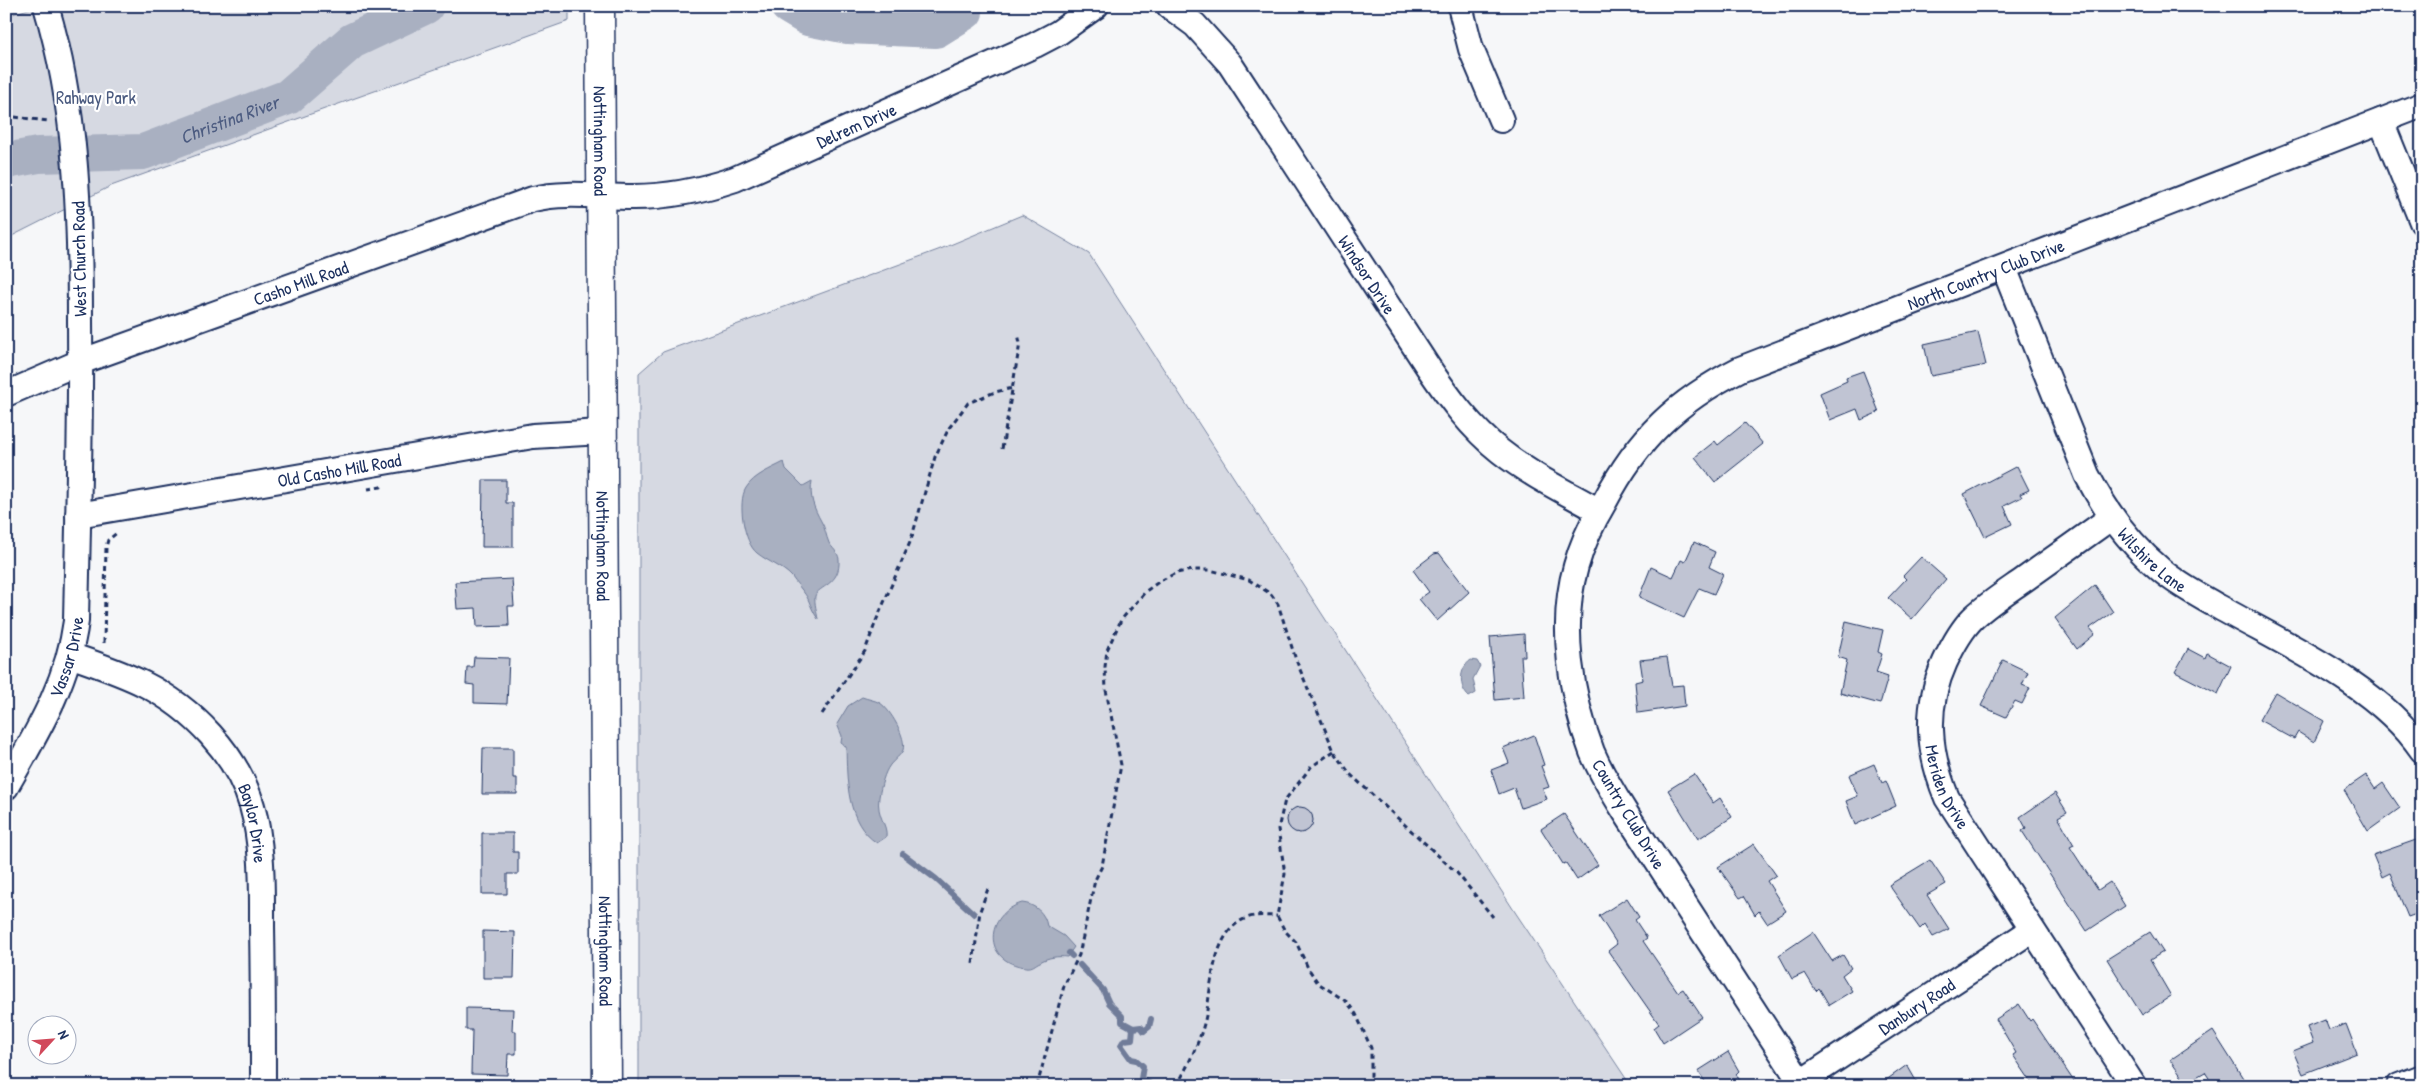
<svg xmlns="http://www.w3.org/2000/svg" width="2428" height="1092" font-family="'Patrick Hand',sans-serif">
<rect width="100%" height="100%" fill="#f6f7f9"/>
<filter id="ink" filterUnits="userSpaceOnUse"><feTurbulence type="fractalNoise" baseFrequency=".02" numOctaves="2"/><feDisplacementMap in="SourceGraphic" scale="10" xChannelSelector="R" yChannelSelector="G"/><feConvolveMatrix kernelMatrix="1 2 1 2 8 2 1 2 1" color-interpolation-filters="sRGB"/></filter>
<g filter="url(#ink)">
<path fill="#d6d9e2" stroke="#7884a0" d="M38,6H569V21L111,186L6,239V16Z
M1022,215L1089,254L1515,912L1631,1086H639V373L663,352L938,250Z"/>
<path fill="#a9b0c1" stroke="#707c99" d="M784,462L786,469L803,486L812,481C809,497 814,508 821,521C825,527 826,536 829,543C832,548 838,552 839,559C841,585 818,586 815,596C814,602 817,613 818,619C813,612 811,606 808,599C806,594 795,582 792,577C782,566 768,562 757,553C744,543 737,502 746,488C754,475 771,469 784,462Z
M1471,660L1477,661L1480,666L1473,679L1476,693L1469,697C1459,688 1458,669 1471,660Z
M862,697C867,699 875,700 880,703C890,709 907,738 903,750C901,755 894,760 890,765C884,773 881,786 879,797C876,817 888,824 886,837L877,843C846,823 847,780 846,747L841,743L842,736L837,724L848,706Z
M1022,903C1035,904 1045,913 1047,926L1064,936L1074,947L1067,957C1058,956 1048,957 1040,962C1035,964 1033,968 1026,967C981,962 985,914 1022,903Z"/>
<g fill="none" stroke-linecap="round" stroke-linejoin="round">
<path stroke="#707c99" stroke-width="6" d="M903,854L936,879L974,914
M1069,953L1072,956
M1080,965L1103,990L1109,1003L1122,1016V1022L1133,1028L1141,1027L1144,1031L1149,1027L1151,1019
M1133,1028L1132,1039L1124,1040L1121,1045L1131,1059L1136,1060L1143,1066L1141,1079L1149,1083"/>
<g stroke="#a9b0c1" stroke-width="36">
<path d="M788,6L808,18L848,26L936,30L965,12L964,6"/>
<path id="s1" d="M6,161L38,155L143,152L288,97L352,41L426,6"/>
</g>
</g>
<path fill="#c0c4d3" stroke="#1b2f5e" d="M1978,332L1986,365L1931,376L1924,344Z
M1863,371L1879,412L1861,420L1857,409L1830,420L1820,393L1847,381L1846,377Z
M1745,423L1763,444L1715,482L1695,457L1715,441L1718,445Z
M2017,466L2029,490L2020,494L2022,497L2004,506L2012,524L1985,537L1964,494Z
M483,480H506V503H513V547H482Z
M1694,542L1715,552L1709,567L1723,574L1714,594L1699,588L1684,618L1639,597L1651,567L1673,577L1681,560L1685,562Z
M1439,553L1469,592L1437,621L1419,599L1429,592L1413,570L1434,554Z
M1921,557L1946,579L1912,619L1888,598L1906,579L1903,576Z
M512,579L514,606H508L509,626L477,627L476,608L457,609L455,582Z
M2095,585L2113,612L2090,628L2095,634L2077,649L2055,618Z
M1846,621L1883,630L1878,652L1882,654L1876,673L1888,677L1880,704L1840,693L1847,660L1838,657Z
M1524,634L1525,656H1521L1524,697L1495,700L1490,637Z
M2188,649L2205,658L2207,653L2231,666L2218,694L2175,672Z
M474,657L509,658L507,704L474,703V685L466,684L467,667H473Z
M1667,657L1672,686L1683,685L1685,706L1638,713L1635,682L1643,680L1640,660Z
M2003,660L2028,672L2022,685L2030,688L2022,704L2015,701L2006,717L1981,706Z
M2275,692L2324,721L2314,742L2298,732L2294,739L2259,720Z
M1534,735L1544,765L1541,766L1549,787L1543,789L1547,799L1521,808L1514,788L1499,794L1491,770L1509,763L1503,748Z
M483,748H513V778H517V794H482Z
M1874,764L1882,783L1886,781L1896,806L1855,825L1846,801L1858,796L1849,775Z
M1694,774L1713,803L1720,798L1732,817L1698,839L1668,790Z
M2366,775L2375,789L2383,783L2400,808L2368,831L2344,790Z
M2055,793L2067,812L2058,817L2074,845L2070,847L2098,890L2110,882L2125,906L2087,931L2022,831L2026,828L2020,817Z
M1287 820a13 13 0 1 1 26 0a13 13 0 1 1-26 0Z
M1564,814L1598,865L1577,880L1566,863L1563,864L1541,829Z
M482,833H513V852H518V874H507V894H482Z
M2416,840L2422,857V912L2408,917L2390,873L2382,877L2373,855Z
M1754,844L1776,875L1767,881L1786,911L1767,923L1759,911L1755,915L1744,896L1740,898L1718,867Z
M1930,860L1946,884L1927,895L1949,929L1933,937L1925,924L1920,929L1889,885Z
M1627,898L1639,917L1635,920L1647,938L1643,941L1678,992L1683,989L1702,1017L1663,1043L1654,1028L1659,1024L1608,951L1617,944L1599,916Z
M483,931L515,932L514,978H483Z
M1813,932L1832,961L1843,955L1851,968L1842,975L1852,991L1829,1005L1819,988L1816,991L1805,973L1792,979L1779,955Z
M2150,932L2163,952L2150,960L2171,996L2142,1015L2107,959Z
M2019,1004L2030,1021L2032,1019L2077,1086H2034L2013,1055L2016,1053L1996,1019Z
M466,1008L513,1009L512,1031H516V1054H508L507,1075L471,1074L472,1030H466Z
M2325,1020L2329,1030L2346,1024L2357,1053L2303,1074L2293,1051L2313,1043L2307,1027Z
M2213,1031L2248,1086H2214L2205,1072L2186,1083L2170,1060Z
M1728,1052L1739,1071L1736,1074L1743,1086H1708L1698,1071Z
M1907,1065L1919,1086H1878Z"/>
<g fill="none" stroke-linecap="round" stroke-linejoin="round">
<defs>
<g id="minor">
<path id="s2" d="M1169,6L1195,25L1230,64L1428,367C1449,398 1471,428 1500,451C1530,475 1566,492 1599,511"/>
<path d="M1460,6L1471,49L1501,120"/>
<path d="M2381,121L2422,222"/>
<path id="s3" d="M2004,268L2087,475C2106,512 2130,544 2161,570C2178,585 2200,596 2219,607C2286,645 2378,685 2422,750"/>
<path id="s4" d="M6,394L80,362L533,199C566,191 599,197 633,197C668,197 702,190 735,179L1035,45L1058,33L1096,6"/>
<path id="s5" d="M78,515L533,436L602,432"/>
<path id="s6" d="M2112,517C2083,538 2054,558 2025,579C2008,591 1989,603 1973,618C1961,630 1952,647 1945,662C1924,708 1928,752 1947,798L2134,1086"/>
<path id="s7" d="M70,655C95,664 120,672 144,684C192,708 237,754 252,806C263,844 262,887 262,927C263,980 263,1033 263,1086"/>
<path id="s8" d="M6,787C36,734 68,683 76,621C78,521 81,421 80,321C80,215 77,109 46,6"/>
<path id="s9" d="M1801,1082L2032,930"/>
<path id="s10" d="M1803,1086L1625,812C1613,793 1601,773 1592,752C1571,697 1559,625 1576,566C1582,544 1593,521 1605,501C1638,438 1677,401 1740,369L2422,105"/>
<path d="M2399,1086L2422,1077"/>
</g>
<g id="major">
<path id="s11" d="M600,6L607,1086"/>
</g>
</defs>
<use href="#minor" stroke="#1b2f5e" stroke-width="28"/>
<use href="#major" stroke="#1b2f5e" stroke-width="31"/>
<path stroke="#1b2f5e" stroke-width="3" stroke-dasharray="5 4" stroke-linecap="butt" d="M6,116L48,121
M1002,449L1020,343L1018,334
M368,489L381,487L383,484
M104,643L106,547L108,540L118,532
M822,714L865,651L876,621L911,540L935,457L949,428L968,403L995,392L1013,388
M1334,751L1311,767L1285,800L1278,829L1285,874L1277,916L1285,931L1296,942L1308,968L1318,983L1347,1002L1356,1014L1371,1048V1086
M973,964L980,911L989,886
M1037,1086L1064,986L1079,955L1095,880L1102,866L1121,765L1106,690L1105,667L1107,650L1121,620L1146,591L1160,581L1176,573L1193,570H1210L1249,580L1271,594L1278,604L1296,660L1334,751L1350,774L1457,873L1493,917
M1177,1086C1189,1063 1203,1036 1207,1010C1212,980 1214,923 1254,916C1261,915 1270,916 1277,916"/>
<use href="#minor" stroke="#fff" stroke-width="24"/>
<use href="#major" stroke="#fff" stroke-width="28"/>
</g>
</g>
<g text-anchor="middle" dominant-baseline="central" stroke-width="4.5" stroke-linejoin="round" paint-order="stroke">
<g font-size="18" fill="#4a5a7f" stroke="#fff">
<text x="96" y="97">Rahway Park</text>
</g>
<g font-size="18" fill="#1b2f5e" stroke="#fff">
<text stroke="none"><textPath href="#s4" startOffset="899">Delrem Drive</textPath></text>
<text stroke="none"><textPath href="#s11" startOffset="135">Nottingham Road</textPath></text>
<text transform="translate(79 259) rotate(-91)">West Church Road</text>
<text stroke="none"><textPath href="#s10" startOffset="1112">North Country Club Drive</textPath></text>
<text stroke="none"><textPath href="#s2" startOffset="336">Windsor Drive</textPath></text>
<text stroke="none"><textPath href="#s4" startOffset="315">Casho Mill Road</textPath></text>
<text stroke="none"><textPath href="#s5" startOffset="265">Old Casho Mill Road</textPath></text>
<text stroke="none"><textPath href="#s11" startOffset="540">Nottingham Road</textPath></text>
<text stroke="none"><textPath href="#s3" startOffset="331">Wilshire Lane</textPath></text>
<text stroke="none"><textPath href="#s8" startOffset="144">Vassar Drive</textPath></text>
<text stroke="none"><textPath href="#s6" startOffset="354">Meriden Drive</textPath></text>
<text transform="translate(1629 814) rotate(59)">Country Club Drive</text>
<text stroke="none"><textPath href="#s7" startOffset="264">Baylor Drive</textPath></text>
<text stroke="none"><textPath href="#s11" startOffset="945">Nottingham Road</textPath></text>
<text stroke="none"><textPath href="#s9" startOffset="138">Danbury Road</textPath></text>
</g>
<g font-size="19" font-style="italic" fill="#4d5c81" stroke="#fff">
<text stroke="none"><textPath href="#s1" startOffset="230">Christina River</textPath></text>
</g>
</g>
<rect width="2428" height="1092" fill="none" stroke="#fff" stroke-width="25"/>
<rect x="12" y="12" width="2403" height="1067" fill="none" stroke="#1b2f5e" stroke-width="2" filter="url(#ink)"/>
<g transform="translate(52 1040) rotate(64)"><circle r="24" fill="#ffffff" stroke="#a4acbf"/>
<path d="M0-4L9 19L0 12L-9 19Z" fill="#d1495b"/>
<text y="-8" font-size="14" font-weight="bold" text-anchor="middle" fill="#1b2f5e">N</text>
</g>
</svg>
